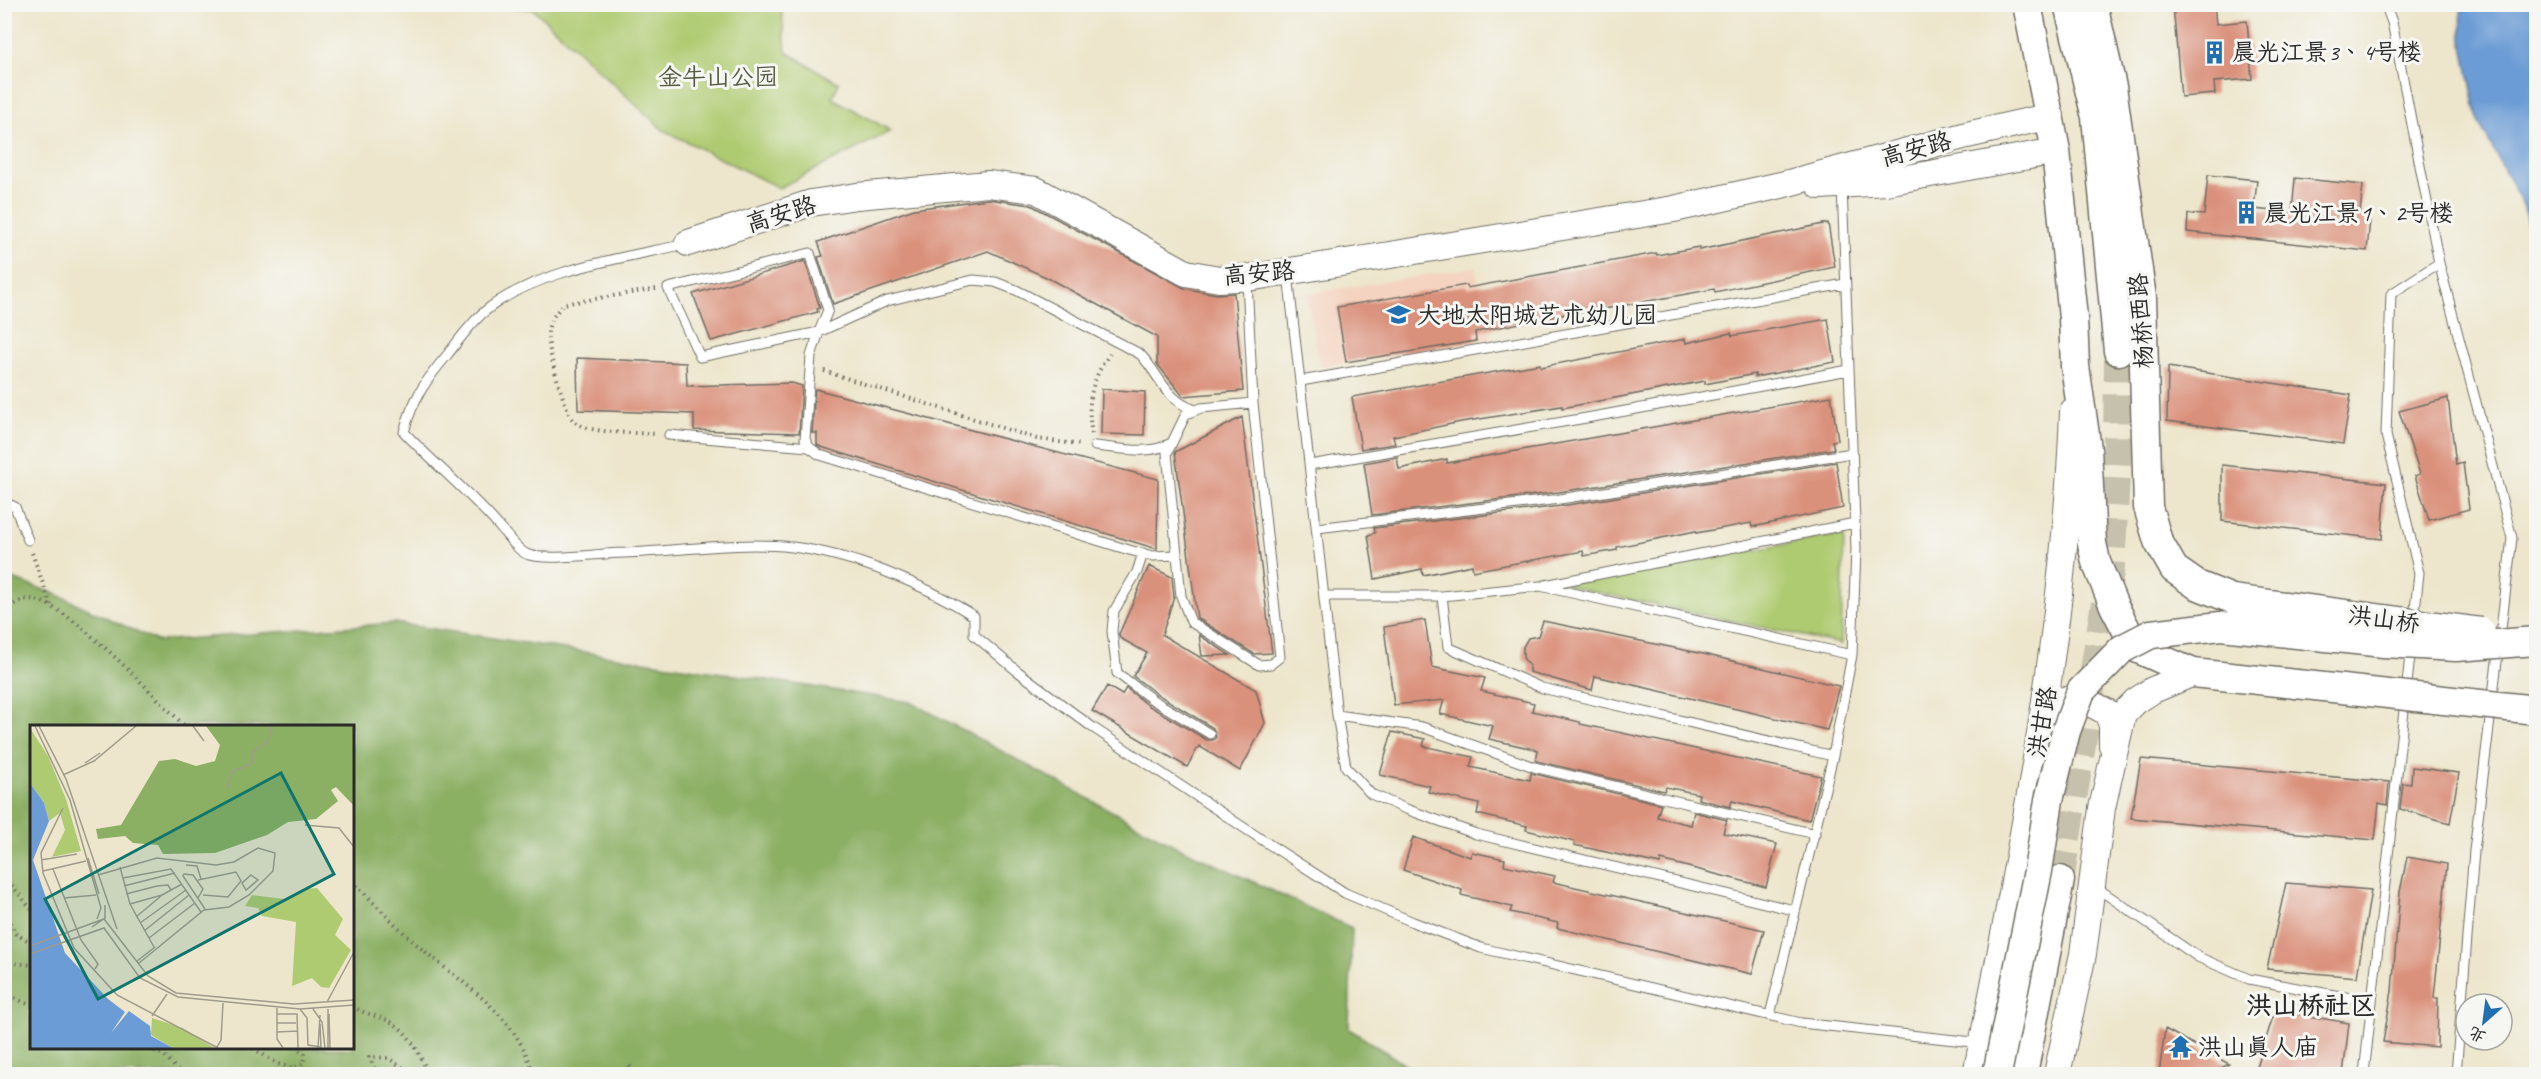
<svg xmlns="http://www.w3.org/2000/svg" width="2541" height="1079" font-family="Caveat,'LXGW WenKai TC',sans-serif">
<rect width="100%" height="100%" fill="#f6f6f2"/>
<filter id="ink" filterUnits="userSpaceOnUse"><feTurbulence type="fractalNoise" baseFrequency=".0167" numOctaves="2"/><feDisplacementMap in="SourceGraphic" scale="12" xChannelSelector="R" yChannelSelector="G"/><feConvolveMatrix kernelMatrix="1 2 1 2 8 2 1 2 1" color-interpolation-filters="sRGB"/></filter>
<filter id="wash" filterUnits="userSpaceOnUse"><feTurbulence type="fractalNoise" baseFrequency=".008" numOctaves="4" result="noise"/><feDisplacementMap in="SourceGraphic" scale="24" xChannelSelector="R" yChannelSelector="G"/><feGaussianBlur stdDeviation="1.35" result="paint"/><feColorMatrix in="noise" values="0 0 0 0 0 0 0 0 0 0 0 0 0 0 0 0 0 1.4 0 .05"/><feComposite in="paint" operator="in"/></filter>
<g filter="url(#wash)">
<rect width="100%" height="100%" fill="#ede6cc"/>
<path fill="#f4d3c0" d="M1475,267L1491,338L1320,367L1307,294Z"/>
<path fill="#afcb71" stroke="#6d7b4e" stroke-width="1.5" d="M323,5H781L786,52L839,83L832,98L891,131L779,188L663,130L533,9L488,6L410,10Z
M1844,534L1841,644L1562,585Z"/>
<path fill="#8baf63" stroke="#5b6d47" stroke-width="1.5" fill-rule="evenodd" d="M4,576L56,594L157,641L395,623L911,702L1172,844L1352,928L1349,1029L1420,1074H5ZM32,726H352V1048H32Z"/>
<path fill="#6c9cd5" stroke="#4c6480" stroke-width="1.5" d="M2461,5H2536V273L2524,207L2478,121L2462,41Z"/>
<g id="blocks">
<path fill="#da917b" d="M2173,4H2214L2216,24L2247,21L2252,79L2214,82L2215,94L2181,97Z
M2208,175L2257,180L2254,209L2292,213L2295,178L2363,185L2360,213L2370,220L2367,251L2187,232L2188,214L2204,215Z
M988,199L1031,205L1186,289L1217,294L1234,293L1243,391L1183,396L1157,364V337L1048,278L988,251L833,304L818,257L823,256L818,242L914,209Z
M1828,223L1835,267L1715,292L1714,289L1587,312V310L1475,332L1476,341L1346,362L1337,307L1466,285L1467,288L1656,253L1657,255L1699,247V250Z
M805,261L820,308L817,309L818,312L711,341L693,294Z
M1828,319L1835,362L1755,377V374L1705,384V381L1562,408V406L1461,422L1393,436L1395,444L1361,449L1352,397L1540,364L1541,367L1685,339L1686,343L1731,333L1732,336Z
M577,358L686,363L687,386L792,383L802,386L799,433L694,430V414L578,410Z
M2168,367L2351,395L2343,444L2167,421Z
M815,389L1158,479L1157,549L821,447L817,445V433H812Z
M1102,389L1145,392L1144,435L1101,434Z
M1831,396L1838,440L1832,441L1834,449L1559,492L1372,515L1364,463L1397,457L1399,469L1447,459V463Z
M2448,398L2456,465L2463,463L2469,509L2429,520L2415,476L2420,474L2399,411Z
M1242,417L1272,653L1254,654L1197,618L1175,452Z
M1836,462L1843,508L1752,527L1751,523L1696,533V531L1617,547V550L1584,556L1583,551L1473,571L1472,565L1423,575L1422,569L1375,579L1368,535L1375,533L1374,528L1561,506Z
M2222,465L2386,483L2382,539L2222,521Z
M1149,566L1172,577L1174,597L1162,635L1256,690L1265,723L1240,771L1199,746L1187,767L1092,711L1107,686L1122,695L1126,688L1149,706L1207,740H1213L1216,737L1213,728L1157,694L1133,676L1147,653L1120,638L1119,634Z
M1425,620L1432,667L1485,678L1481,691L1534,703L1532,711L1580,722V724L1821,776L1809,820L1732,801L1730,807L1698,799L1699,794L1666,787L1664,791L1536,761L1538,750L1489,739L1493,726L1440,714L1444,700L1394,705L1384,627Z
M1543,621L1699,653L1839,686L1827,730L1595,676L1592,690L1529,672V665L1523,658V647L1528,638L1538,636Z
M1199,635L1230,655L1202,656Z
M1392,732L1425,739L1423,746L1473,757L1470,767L1530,780L1531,773L1661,804L1657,817L1691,825L1694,812L1727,820L1723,833L1777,844L1766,887L1661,860L1660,864L1574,845L1575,842L1526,830L1527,826L1477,814L1479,804L1428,792L1430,786L1380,775Z
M2141,759L2389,782L2387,805L2379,803L2375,840L2131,818Z
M2412,767L2459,773L2450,823L2400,809L2403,783L2411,784Z
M1413,837L1470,857L1472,852L1505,859L1504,865L1555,876L1553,882L1764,930L1752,974L1557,928L1558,923L1510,912L1512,907L1461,895L1462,890L1403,870Z
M2407,857L2447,864L2434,998H2438L2437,1047L2383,1042L2392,991L2400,892Z
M2286,883L2371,890L2357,977L2267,969Z
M2275,1010L2349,1023L2343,1074H2255Z
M2165,1029L2229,1064L2209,1074H2159Z"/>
</g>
</g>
<g filter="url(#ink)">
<use href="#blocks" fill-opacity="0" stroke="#6f6c63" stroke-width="1.5"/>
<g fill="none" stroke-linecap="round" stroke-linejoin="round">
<path stroke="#c6c1ac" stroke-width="28" stroke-dasharray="28 14" stroke-linecap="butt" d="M2060,880L2111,566L2117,459L2118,351"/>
<defs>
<path id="lane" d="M2385,4L2392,22L2439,263L2512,538L2474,851L2456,1074
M686,244C623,258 534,270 484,312C470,324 459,340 448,354C426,380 413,398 404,432C436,466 473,495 503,531C510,539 519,552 529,555C550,561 601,553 625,553C680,551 737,541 792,547C852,554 924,584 974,616V635L1016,670L1092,727L1261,839L1345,893L1413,922L1481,948L1801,1023L1982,1043
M810,253L828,310L819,332L700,357L668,288Z
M1288,274L1337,715L1346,767L1371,794L1406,809L1476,834L1794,910
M1247,280L1253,403L1280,657L1271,664L1259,665L1191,622L1181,596L1167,453L1186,414L1201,408L1253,403
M1301,381L1845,284
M669,435L809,447
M1095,446C1120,448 1149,456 1171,443
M1310,465L1598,416L1849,370
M4,502L15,507L28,540
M1317,528L1560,499L1852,453
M1143,553L1137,572L1114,611L1112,631L1117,673L1153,700L1210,734
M1176,555L1153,556L1129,550L820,455L809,447L805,439L811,356L819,332L887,301L973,280L995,282L1016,290L1140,354C1161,376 1164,399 1195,410
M1545,585L1855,523
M1325,596H1442L1540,586L1852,655
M1442,596L1448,647L1542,688L1833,756
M2414,619L2419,573L2386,435L2391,294L2439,263
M1337,715L1422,727L1534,767L1815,834
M2094,886L2198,957L2249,979L2372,1002
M1770,1015L1833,756L1852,655L1856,549L1842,187
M2364,1074L2411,647"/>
<path id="secondary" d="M1820,186L1886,182L2056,151
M688,243L811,203L857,196L988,184L1036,190L1186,273L1219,279L1254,277L1674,209L1781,185L1967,135L2051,116
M2058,701L2080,698L2107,712L2112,725V745
M1976,1074C2021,855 2065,635 2073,411
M2057,1074L2083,954L2102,808L2123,714L2136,701L2153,690L2193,673"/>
<path id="primary" d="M2027,4L2056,151L2073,318L2075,366L2087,449L2092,543L2096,562L2114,606L2136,648L2193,673L2296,684
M2068,4L2096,117L2118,351
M2093,4L2112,87L2142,298L2148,507L2158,541L2174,569L2197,585L2232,599
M2023,1074L2060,880"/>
</defs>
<use href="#lane" stroke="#6f6c63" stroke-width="11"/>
<use href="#secondary" stroke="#6f6c63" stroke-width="28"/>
<use href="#primary" stroke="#6f6c63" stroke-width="31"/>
<path stroke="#6f6c63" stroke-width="4" stroke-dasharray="1.5 4.5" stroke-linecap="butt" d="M656,289L563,304C556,313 549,320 548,332C546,345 565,413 574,421C590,435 635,432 656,434
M824,371L1037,439L1082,445
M1092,434C1086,404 1091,379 1110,354
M32,553L51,606
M4,611C11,606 21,599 29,599C66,599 156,699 185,726
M4,876L32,910
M352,881C375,903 397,928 422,949C464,985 519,1017 533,1074
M4,912L16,934L32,943
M4,962L32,965
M4,993L32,1006
M352,1006C365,1015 378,1015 391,1022C411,1033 419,1055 429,1074
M149,1048L165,1056L181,1074
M253,1048L278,1064L294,1068L304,1063L305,1054L295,1048
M4,1067L18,1074
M377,1074L369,1057L388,1058L413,1074
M623,1074L629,1065L634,1074"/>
<use href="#lane" stroke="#fff" stroke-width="9"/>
<use href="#secondary" stroke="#fff" stroke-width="26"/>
<use href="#primary" stroke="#fff" stroke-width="28"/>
<defs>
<path id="primary-bridge" d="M2232,599L2481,632
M2296,684L2536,710
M1997,1074L2038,871L2049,800L2066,731L2081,691L2122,649L2151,634L2221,626L2384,643L2456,647L2536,641"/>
</defs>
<use href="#primary-bridge" stroke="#6f6c63" stroke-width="31" stroke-linecap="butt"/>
<use href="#primary-bridge" stroke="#fff" stroke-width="28"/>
</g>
</g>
<defs>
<symbol id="building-bare" viewBox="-9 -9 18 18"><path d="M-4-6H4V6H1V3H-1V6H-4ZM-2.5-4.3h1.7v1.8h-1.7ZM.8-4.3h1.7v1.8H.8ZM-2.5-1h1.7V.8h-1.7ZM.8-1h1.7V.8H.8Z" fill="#1f6fb2" stroke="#f6f6f2" stroke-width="2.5" paint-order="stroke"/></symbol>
<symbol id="school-bare" viewBox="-9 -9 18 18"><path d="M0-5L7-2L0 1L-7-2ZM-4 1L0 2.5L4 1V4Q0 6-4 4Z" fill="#1f6fb2" stroke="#f6f6f2" stroke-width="2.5" paint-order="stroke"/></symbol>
<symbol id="temple-bare" viewBox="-9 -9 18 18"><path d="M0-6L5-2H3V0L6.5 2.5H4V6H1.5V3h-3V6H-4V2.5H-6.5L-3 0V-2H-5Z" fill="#1f6fb2" stroke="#f6f6f2" stroke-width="2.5" paint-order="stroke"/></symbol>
</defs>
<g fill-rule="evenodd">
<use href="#building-bare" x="2198" y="36" width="33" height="33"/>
<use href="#building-bare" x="2230" y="196" width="33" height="33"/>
<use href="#school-bare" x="1382" y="298" width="33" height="33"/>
<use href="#temple-bare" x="2164" y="1030" width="33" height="33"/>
</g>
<g text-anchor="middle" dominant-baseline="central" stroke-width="6" stroke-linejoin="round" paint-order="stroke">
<g font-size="24" fill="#2b2b2b" stroke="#f6f6f2" text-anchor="start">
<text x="2232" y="52">晨光江景3、4号楼</text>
<text x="2264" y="213">晨光江景1、2号楼</text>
<text x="1417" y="315">大地太阳城艺术幼儿园</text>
<text x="2198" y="1047">洪山真人庙</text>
</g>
<g font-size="24" fill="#535b40" stroke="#f6f6f2">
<text x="718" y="77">金牛山公园</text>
</g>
<g font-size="24" fill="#2b2b2b" stroke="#f6f6f2">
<text transform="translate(1916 149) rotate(-15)">高安路</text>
<text transform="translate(781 214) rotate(-17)">高安路</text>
<text transform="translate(1259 273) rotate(-5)">高安路</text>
<text transform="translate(2141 321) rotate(-94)">杨桥西路</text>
<text transform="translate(2384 619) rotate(8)">洪山桥</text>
<text transform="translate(2042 722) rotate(-80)">洪甘路</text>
</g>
<g font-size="26" font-weight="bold" fill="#2b2b2b" stroke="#f6f6f2">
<text x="2311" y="1005">洪山桥社区</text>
</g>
</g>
<g transform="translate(30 725)">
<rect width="324" height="324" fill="#ede6cc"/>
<path d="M0,3L18,31L36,74L51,126L22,132L35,105L30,88L19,96L14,78L0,58ZM287,163L313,194L305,210L321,225L299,263L291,262L282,253L262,261L266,197L232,191L228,183L215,181L222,170L254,174L274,164ZM122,293L153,303L184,323H143L121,310Z" fill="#afcb71"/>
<path d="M176,1H324V81L306,62L301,65L308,76L286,94L258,97L237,110L185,128L133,129L128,120L103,118L95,111L68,114L66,104L91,100L129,36L145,34L166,41L185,36L190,20Z" fill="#8baf63"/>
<path d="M0,58L14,78L19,96L3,135L35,228L78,274L95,287L81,308L99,286L120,301L121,311L143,323H0Z" fill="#6c9cd5"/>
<path fill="none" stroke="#9f9b8c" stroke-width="1.5" d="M5,1L40,75L71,183L67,194M9,1L36,54L87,204M163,1L174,16M55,38L70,28M33,50L64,36L106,1M197,64L203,46L222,39L223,27L239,16L241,1M33,83L11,128L13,148L44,223L87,270L188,323M275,100L309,103L324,122M58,133L69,169M11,135L47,129M156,140L167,141L171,154M90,142L100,179L124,222M23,144L51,215L68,239L65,244M13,146L56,136M68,150L127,133L186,140L204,137L228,123L245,128L243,146L219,170L199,182L174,185L109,238M221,150L228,155L216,165L212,158ZM93,153L141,144L171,187M168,155L206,147L211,156L198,172L173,170M94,161L145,148M96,169L127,161L138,160L141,165M34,173L66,170M168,173L173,164L163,150L154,149L153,151L175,184M100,179L132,170L152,159M106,192L131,171M110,198L156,165M62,202L75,193V180M114,206L159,170M119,213L165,178M0,221L74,194L118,251L146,268L264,279L324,275M0,229L74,203L110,253L148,272L270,284L324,280M107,236L125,222M297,277L324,227M247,283V314L253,323M270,284L277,293L278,320L291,322M283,284L292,297L295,323M298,284V323M247,289H267L268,323M299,289L300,323M122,291L137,269M247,298H266M290,299L291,323M247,307L268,306M187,322L191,315L193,278M288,323L290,290"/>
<path fill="#0f766e" fill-opacity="0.15" stroke="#0f766e" stroke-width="3" d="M251,48L304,149L68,274L15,174Z"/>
<rect width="324" height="324" fill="none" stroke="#2b2b2b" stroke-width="3"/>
</g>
<rect width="2541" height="1079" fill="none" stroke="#f6f6f2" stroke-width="24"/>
<g transform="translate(2484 1022) rotate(208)"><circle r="28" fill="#f6f6f2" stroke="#a5a5a2" stroke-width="1.5"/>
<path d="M0-4.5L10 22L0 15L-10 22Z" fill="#1f6fb2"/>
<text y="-9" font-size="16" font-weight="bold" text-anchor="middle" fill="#2b2b2b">北</text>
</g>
</svg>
